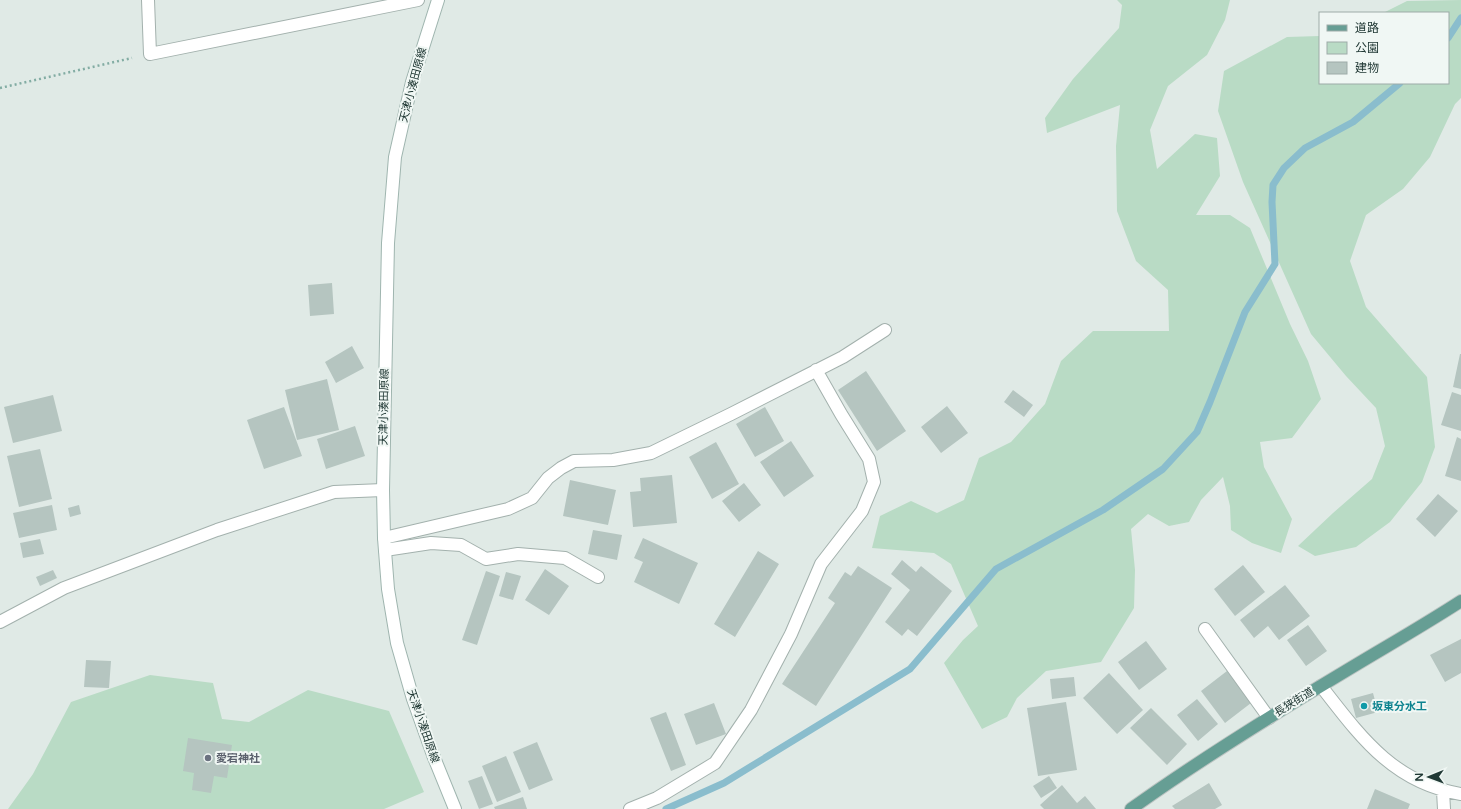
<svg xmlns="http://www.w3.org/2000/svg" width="1461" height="809" font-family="'Varela Round','Noto Sans JP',sans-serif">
<rect width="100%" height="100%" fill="#e0eae6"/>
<path fill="#b9dbc5" d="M1117,0H1230L1225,20L1207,55L1168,86L1150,130L1157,169L1195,134L1217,138L1220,176L1196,215H1230L1250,228L1290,324L1308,361L1321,399L1292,438L1260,442L1264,467L1292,519L1281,553L1252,543L1231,530L1230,506L1223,477L1201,500L1189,522L1169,526L1148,514L1131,529L1135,570L1134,608L1101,662L1046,671L1017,698L1007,717L982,729L944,663L963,640L978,626L951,564L934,553L872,548L880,516L911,501L937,513L964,500L979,458L1011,442L1045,404L1061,361L1093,331H1169L1168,290L1136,261L1117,211L1116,146L1120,105L1047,133L1045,118L1073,79L1119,28L1122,5Z
M1461,0V98L1455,104L1430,157L1403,189L1366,215L1350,261L1366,307L1427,377L1435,447L1422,482L1390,522L1356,547L1315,556L1298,546L1333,513L1372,479L1385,446L1376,408L1346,376L1311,334L1243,182L1218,111L1224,71L1287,37L1320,36V83H1448V13H1383L1407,1Z
M150,675L213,683L222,719L249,722L308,690L389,711L424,792L384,809H8L33,774L71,702Z"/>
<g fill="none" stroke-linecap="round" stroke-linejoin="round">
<path stroke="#8abdcd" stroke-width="7" d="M1448,38L1461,18
M666,809L724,783L910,669L996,569L1103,510L1163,469L1197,432L1210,402L1245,312L1275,264L1272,202L1273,185L1284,168L1305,148L1353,122L1400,83"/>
</g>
<path fill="#b5c5c0" d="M332,283L334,314L310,316L308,285Z
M352,346L364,368L336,383L325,362Z
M1460,354H1461V389L1453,387Z
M866,371L906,431L877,451L838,390Z
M327,379L339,430L297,440L285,390Z
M1013,390L1033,405L1024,417L1004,402Z
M1452,392L1461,395V431L1441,425Z
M53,395L62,431L13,443L4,407Z
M947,406L968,433L941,453L921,427Z
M284,407L302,456L264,469L247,420Z
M765,407L784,441L755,457L736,424Z
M355,426L365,456L326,469L317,439Z
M1457,437L1461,439V481L1445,476Z
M791,441L814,476L784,497L760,462Z
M716,442L739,484L712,499L689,457Z
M40,449L52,499L19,507L7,456Z
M672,475L677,523L633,527L630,492L641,491L640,478Z
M570,480L616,490L608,525L563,516Z
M744,483L761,505L739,522L722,501Z
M1438,494L1458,511L1435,537L1416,519Z
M52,505L57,530L19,538L13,513Z
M79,505L81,514L70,517L68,508Z
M593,530L622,535L617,560L588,554Z
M643,538L698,563L679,604L634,582L643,562L634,558Z
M40,539L44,554L23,558L20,543Z
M758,551L779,564L735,637L714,624Z
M902,560L916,572L921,566L952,591L917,636L908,629L902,636L885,622L910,590L891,574Z
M1243,565L1265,592L1235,616L1214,589Z
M858,566L892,588L816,706L782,684L835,603L828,598L845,572L851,576Z
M545,569L569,586L549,615L525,600Z
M53,570L57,578L40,586L36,577Z
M486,571L500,576L477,645L462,640Z
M506,572L521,576L513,600L499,596Z
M1285,585L1310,616L1279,640L1268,626L1254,638L1240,620Z
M1308,625L1327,651L1306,666L1287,640Z
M1461,639V673L1445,682L1430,655Z
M1146,641L1167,669L1139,690L1118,662Z
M86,660L111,661L109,688L84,687Z
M1227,671L1251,703L1225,723L1201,691Z
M1109,673L1143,710L1117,734L1083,698Z
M1074,677L1076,696L1052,699L1050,679Z
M1373,693L1378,712L1356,718L1351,699Z
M1197,699L1218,724L1198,741L1177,715Z
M1066,702L1077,770L1038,776L1027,708Z
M714,703L726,734L696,745L684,714Z
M1151,708L1187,744L1167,765L1130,728Z
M666,712L686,765L671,771L650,718Z
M188,738L232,745L227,778L214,776L211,793L192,790L194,773L183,771Z
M537,742L553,780L529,790L513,752Z
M506,756L521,792L497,802L482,766Z
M482,776L493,804L479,809L468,781Z
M1049,776L1057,788L1041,798L1033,786Z
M1209,783L1222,805L1215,809H1175L1172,806Z
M1062,785L1077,803L1085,796L1096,809H1044L1040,805Z
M1375,789L1410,804L1408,809H1367Z
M523,797L527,809H495L494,807Z"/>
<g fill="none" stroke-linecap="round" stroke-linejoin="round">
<defs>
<path id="lane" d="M385,550L431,543L461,545L486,559L518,554L565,558L598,577"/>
<path id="street" d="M148,0L150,54L418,0
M384,538L508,509L532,498L548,478L561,468L574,461L613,460L651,453L731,414L843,357L885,330
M0,622L64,588L217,530L334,492L383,490
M1205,629L1269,718
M1321,686C1360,736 1393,783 1461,794
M1443,791L1444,809
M630,809L657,798L715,763L751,710L791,634L821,564L862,511L874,482L869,459L841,414L816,370"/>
<path id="secondary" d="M438,0L412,82L395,157L388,243L383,490L384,538L388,589L397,643L413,699L433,755L455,809"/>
<path id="primary" d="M1131,809C1198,761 1269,717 1339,675C1380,650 1421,627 1461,601"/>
</defs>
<use href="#lane" stroke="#a3b1ad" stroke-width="14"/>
<use href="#street" stroke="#a3b1ad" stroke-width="14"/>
<use href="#secondary" stroke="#9fb5af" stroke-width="14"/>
<use href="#primary" stroke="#bcc4c2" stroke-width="14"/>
<path stroke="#82aca3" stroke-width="2.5" stroke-dasharray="2 3" stroke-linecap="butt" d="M0,88L132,58"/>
<use href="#lane" stroke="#fff" stroke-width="12"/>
<use href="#street" stroke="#fff" stroke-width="12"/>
<use href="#secondary" stroke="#fff" stroke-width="12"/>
<use href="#primary" stroke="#669e94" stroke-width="12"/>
</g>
<circle fill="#0f9aa8" stroke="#f0f7f4" stroke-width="1.5" cx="1364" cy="706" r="4"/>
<circle fill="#6b7280" stroke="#f0f7f4" stroke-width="1.5" cx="208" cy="758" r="4"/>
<g text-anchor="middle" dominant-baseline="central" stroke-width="4" stroke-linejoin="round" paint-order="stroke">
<g font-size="11" fill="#213935" stroke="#f0f7f4">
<text transform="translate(413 85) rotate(-75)">天津小湊田原線</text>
<text transform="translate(384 407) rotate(-89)">天津小湊田原線</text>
<text transform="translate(1294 702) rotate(-32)">長狭街道</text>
<text transform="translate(423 726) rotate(71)">天津小湊田原線</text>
</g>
<g font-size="11" font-weight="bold" fill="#0d838f" stroke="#f0f7f4" text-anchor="start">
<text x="1372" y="706">坂東分水工</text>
</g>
<g font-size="11" font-weight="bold" fill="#5b616d" stroke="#f0f7f4" text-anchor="start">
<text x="216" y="758">愛宕神社</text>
</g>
</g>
<rect x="1319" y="12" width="130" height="72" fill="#f0f7f4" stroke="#9daba8"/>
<rect x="1327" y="25" width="20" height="6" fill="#669e94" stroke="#9daba8"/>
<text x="1355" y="32" font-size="12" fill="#213935">道路</text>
<rect x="1327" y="42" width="20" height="12" fill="#b9dbc5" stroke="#9daba8"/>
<text x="1355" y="52" font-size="12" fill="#213935">公園</text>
<rect x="1327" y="62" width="20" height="12" fill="#b5c5c0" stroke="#9daba8"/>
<text x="1355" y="72" font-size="12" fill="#213935">建物</text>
<g transform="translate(1429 777) rotate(269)" stroke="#f0f7f4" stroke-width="3" paint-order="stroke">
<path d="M0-3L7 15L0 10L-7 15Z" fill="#213935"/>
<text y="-6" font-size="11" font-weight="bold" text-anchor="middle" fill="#213935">N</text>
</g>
</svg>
